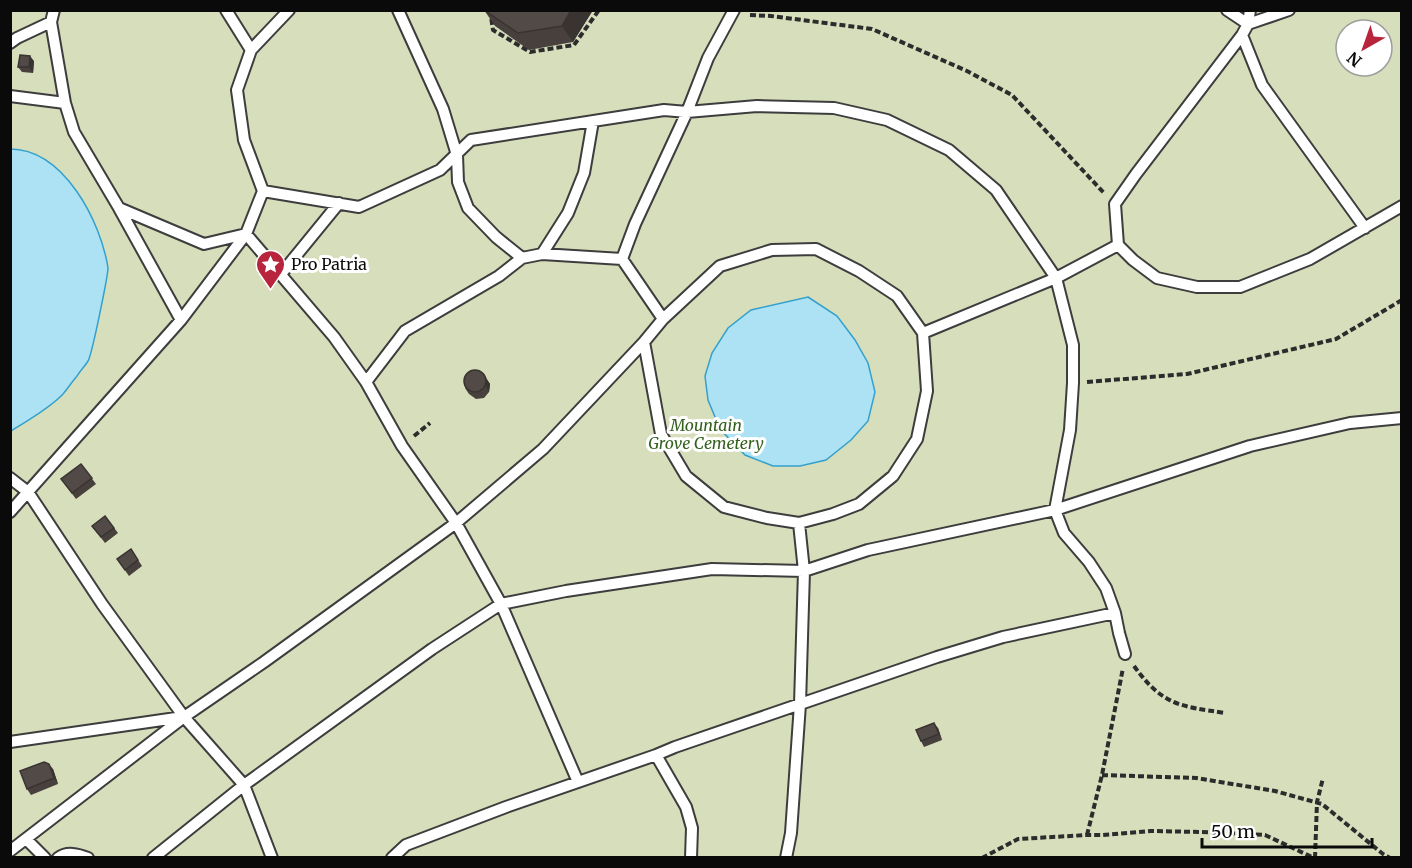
<svg xmlns="http://www.w3.org/2000/svg" width="1412" height="868" font-family="Merriweather,serif">
<rect width="100%" height="100%" fill="#fff7e7"/>
<path fill="#d7debb" fill-rule="evenodd" d="M11,11H1401V857H11ZM1346,30H1382V66H1346Z"/>
<path fill="#ade2f5" stroke="#34a0cb" stroke-width="1.5" d="M10,149C64,149 101,222 108,268C108,275 92,355 88,361C85,366 80,371 77,376C72,382 68,388 63,394C50,408 27,421 11,431Z
M808,297L837,316L855,340L868,363L875,392L868,421L851,440L826,460L800,466H773L745,455L720,429L708,400L705,376L712,353L728,328L751,310Z"/>
<g fill="none" stroke-linecap="round" stroke-linejoin="round">
<defs>
<path id="lane" d="M54,10L51,22L65,103L74,132L119,208L204,244L246,234L263,191L244,140L237,90L251,50L289,10
M226,10L251,50
M398,10L443,109L457,155L458,182L468,208L496,237L522,258
M1227,10L1248,24L1250,10
M1289,10L1248,24L1242,35L1136,174L1115,204L1118,245L1133,260L1157,278L1197,287H1240L1310,259L1402,206
M1242,35L1262,85L1365,228
M10,43L17,38L51,22
M10,96L65,103
M263,191L359,207L440,170L471,140L664,110L687,112L757,106L834,108L887,120L949,150L996,190L1056,278L1073,345V383L1070,430L1055,510L1064,533L1089,562L1106,588L1115,613L1003,637L937,657L675,747L656,755
M119,208L181,320
M542,254L568,213L584,173L593,121
M281,274L339,203
M663,319L622,259L635,224L687,112L708,58L734,10
M923,333L1056,278L1118,245
M366,382L405,331L499,276L522,258L542,254L622,259
M10,478L28,492L102,604L184,717L244,785L153,858
M10,512L181,320L246,234L334,337L366,382L402,446L456,523L501,604L578,782
M799,523L804,571L868,550L1055,510L1250,446L1350,423L1402,418
M1115,613L1119,633L1125,654
M10,742L183,717
M26,839L45,858
M10,851L184,717L264,662L456,523L543,449L644,342L663,319L720,266L772,250L816,249L859,271L897,296L923,333L927,391L917,439L893,476L859,504L833,514L799,523L767,518L724,507L686,476L661,434L644,342
M58,858C67,851 78,854 88,858
M272,858L244,785L432,649L501,604L566,591L712,569L804,571L800,704L791,833L786,858
M392,858L406,845L506,807L656,755L686,807L692,828L691,858"/>
</defs>
<use href="#lane" stroke="#3d3d3d" stroke-width="14"/>
<path stroke="#2c2c2c" stroke-width="4" stroke-dasharray="6 3" stroke-linecap="butt" d="M490,10L493,30L530,52L574,45L599,10
M750,15L771,16L872,29L967,71L1012,95L1104,193
M1087,382L1187,374L1336,339L1402,300
M414,436L430,423
M1134,666C1163,706 1180,706 1225,713
M1102,775L1196,778L1275,791L1322,804L1383,854L1390,858
M1087,835L1102,775L1123,668
M982,858L1018,839L1087,835H1103L1151,831L1202,832L1265,835L1314,858
M1315,858L1317,802L1323,778"/>
<use href="#lane" stroke="#fff" stroke-width="10"/>
</g>
<path fill="#47403d" d="M484,10H593L573,42L529,50L495,26Z
M34,61L33,73L22,72L18,67Z
M482,372L490,384L489,392L484,398L476,399L469,394L465,388Z
M81,464L96,484L76,499L61,479Z
M105,516L118,533L105,543L92,526Z
M131,549L142,566L129,576L117,559Z
M938,728L942,740L924,747L921,741Z
M53,769L58,784L31,795L27,789Z"/>
<path fill="#393432" d="M571,10H593L573,42L562,26Z
M30,56L34,61L33,73L29,67Z
M486,378L490,384L489,392L486,386Z
M934,723L938,728L942,740L939,734Z
M49,764L53,769L58,784L54,778Z"/>
<path fill="#524a47" stroke="#393432" stroke-width="1.5" d="M484,10H571L562,26L518,33Z
M20,55L30,56L29,67H18Z
M464 381a11 11 0 1 1 22 0a11 11 0 1 1-22 0Z
M81,464L92,478L72,493L61,479Z
M105,516L114,528L101,537L92,526Z
M131,549L138,560L125,570L117,559Z
M934,723L939,734L921,741L916,730Z
M44,762L49,764L54,778L27,789L20,771Z"/>
<defs>
<symbol id="sight-pin" viewBox="-11 -11 22 30"><path d="M0 17L-7.5 6A9.5 9.5 0 1 1 7.5 6Z" fill="#b8243c" stroke="#fff"/><path d="M0-6L1.8-2.2L6-1.7L2.9 1.2L3.7 5.4L0 3.3L-3.7 5.4L-2.9 1.2L-6-1.7L-1.8-2.2Z" fill="#fff"/></symbol>
</defs>
<g fill-rule="evenodd">
<use href="#sight-pin" x="254" y="248" width="33" height="45"/>
</g>
<g text-anchor="middle" dominant-baseline="central" stroke-width="6" stroke-linejoin="round" paint-order="stroke">
<g font-size="16" fill="#0a0a0a" stroke="#fff" text-anchor="start">
<text x="291" y="264">Pro Patria</text>
</g>
<g font-size="16" font-style="italic" fill="#32601c" stroke="#fff">
<text x="706" y="425">Mountain<tspan x="706" dy="18">Grove Cemetery</tspan></text>
</g>
</g>
<rect width="1412" height="868" fill="none" stroke="#0a0a0a" stroke-width="24"/>
<g transform="translate(1364 48) rotate(220)"><circle r="28" fill="#ffffff" stroke="#9d9d9d" stroke-width="1.5"/>
<path d="M0-4.5L10 22L0 15L-10 22Z" fill="#b8243c"/>
<text y="-9" font-size="16" font-weight="bold" text-anchor="middle" fill="#0a0a0a">N</text>
</g>
<path d="M1202 838v9h170v-9" fill="none" stroke="#0a0a0a" stroke-width="3"/>
<text x="1211" y="838" font-size="18" fill="#0a0a0a" stroke="#ffffff" stroke-width="4.5" paint-order="stroke">50 m</text>
</svg>
